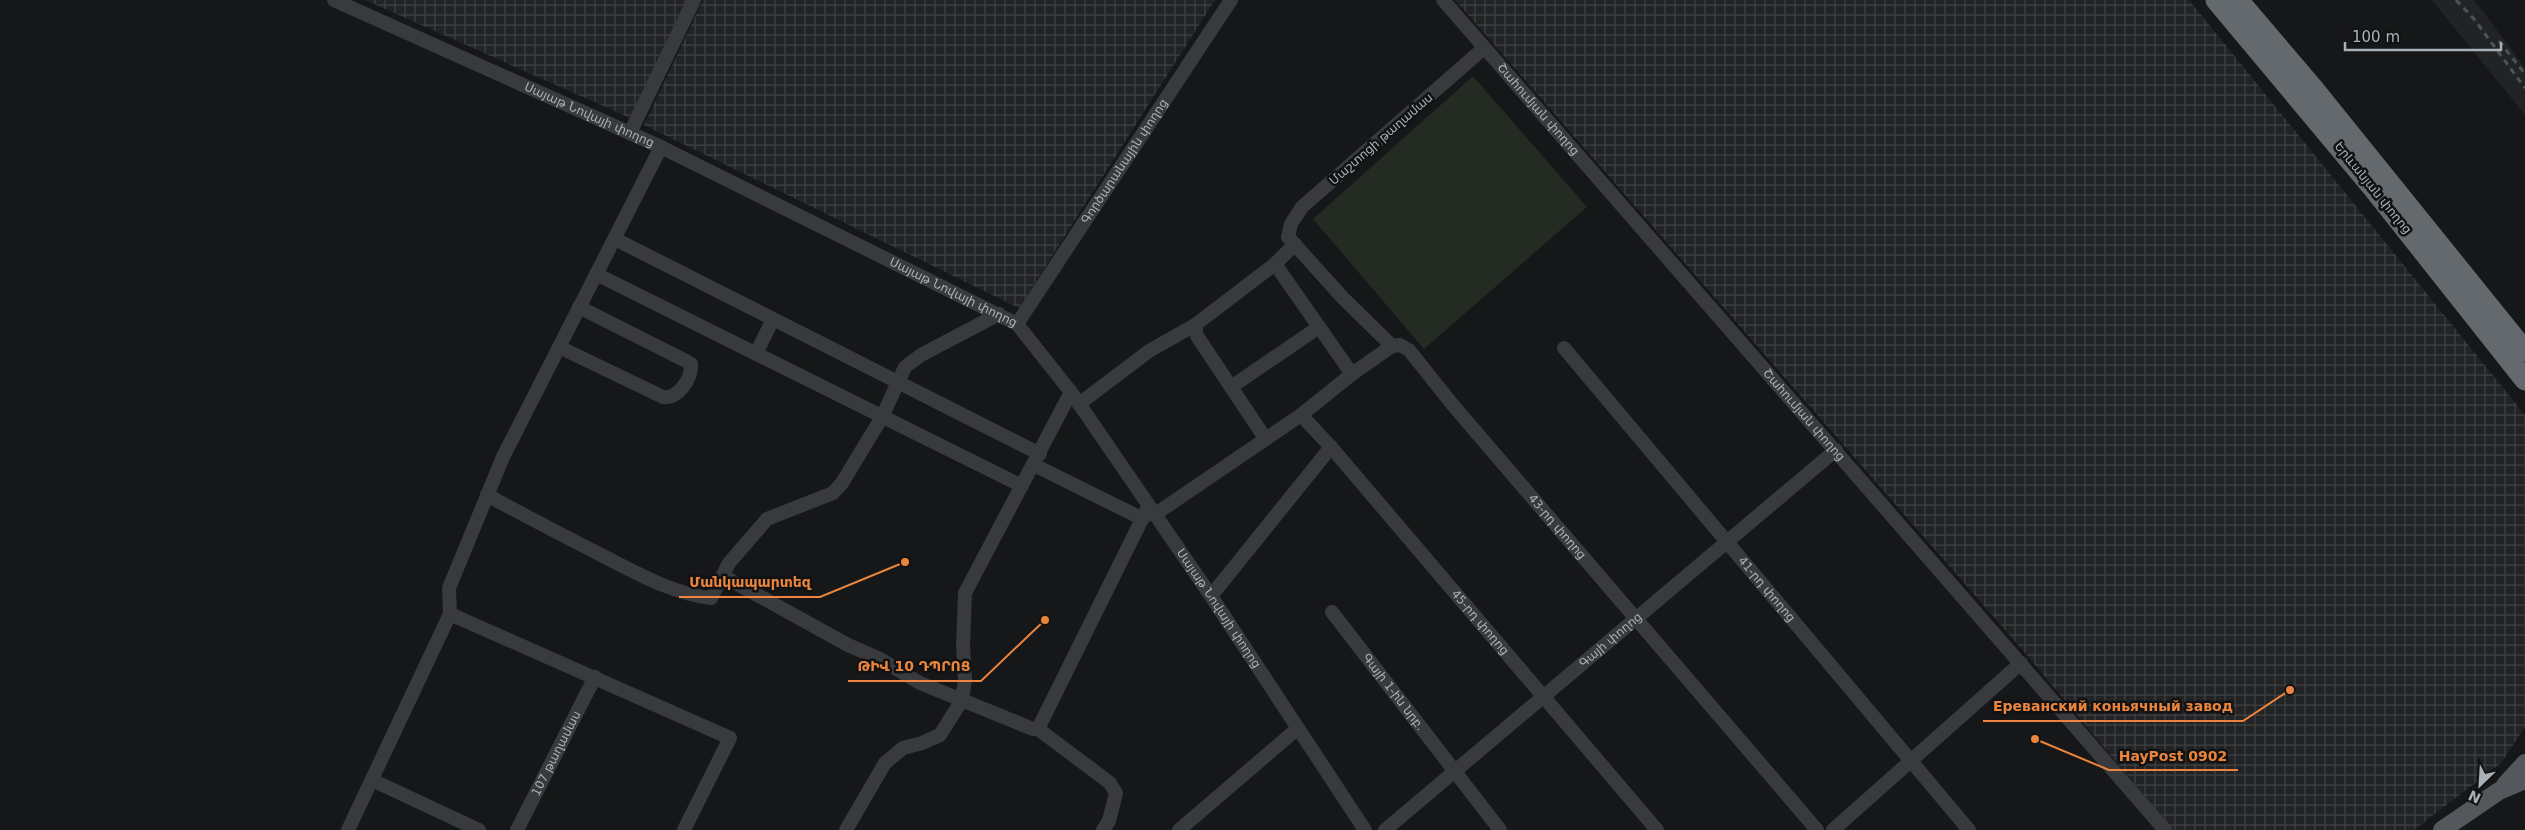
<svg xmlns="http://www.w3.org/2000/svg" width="2525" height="830" font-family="'DejaVu Sans','Noto Sans Armenian',sans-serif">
<defs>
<pattern id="industrial-grid" width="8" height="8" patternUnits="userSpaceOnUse" patternTransform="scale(1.25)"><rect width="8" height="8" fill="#222325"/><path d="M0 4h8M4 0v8" fill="none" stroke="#3f4143"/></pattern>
</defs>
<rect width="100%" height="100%" fill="#161718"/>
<path fill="#222325" d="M2432,0H2473L2482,10L2525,68V115Z"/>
<path fill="url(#industrial-grid)" d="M365,0H688L630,118Z
M703,0H1215L1019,308L644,125Z
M1455,0H2189L2525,415V727L2501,763L2414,830H2173L2026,654Z"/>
<path fill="#232b23" d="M1473,76L1587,207L1424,349L1313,219Z"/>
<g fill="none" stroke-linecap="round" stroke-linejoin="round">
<g stroke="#383a3d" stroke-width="14">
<path id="s1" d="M334,0L661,147L1017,324L1071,392L1211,596L1365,830"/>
<path id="s2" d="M1443,0L2165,830"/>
<path id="s3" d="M1484,48L1302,207L1291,224L1288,237L1343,298L1392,346L1400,345L1409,350L1452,404L1817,830"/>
<path d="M630,133L694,0"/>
<path d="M615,239L1040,454"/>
<path d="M1275,264L1352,374"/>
<path d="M596,274L1022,486"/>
<path id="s4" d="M1017,324L1231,0"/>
<path d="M559,347L663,397C678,399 692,379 691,364L686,361L579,307"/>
<path id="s5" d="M1564,348L1969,830"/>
<path d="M756,354L773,319"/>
<path d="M1231,387L1319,327"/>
<path d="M1079,404L1149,351L1195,325"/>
<path id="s6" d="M1301,415L1331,447L1657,830"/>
<path d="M1265,438L1197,336L1195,325L1275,264L1295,244"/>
<path d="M1034,465L1143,519"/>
<path d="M487,495C525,516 564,536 603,556C637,573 673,594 711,598L729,563L767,519L833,493L842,483L882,417L905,367L921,355L999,314"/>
<path d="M1154,515L1301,415L1352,374L1392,346"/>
<path d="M723,576L848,645L880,659L920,683L1033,729H1038L1148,507"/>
<path d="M1211,596L1331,447"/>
<path id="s7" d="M1332,612L1500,830"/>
<path d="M450,614L730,738L684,830"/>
<path d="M1038,729L1110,783L1116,793L1109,821L1103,830"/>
<path d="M372,780L479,830"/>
<path d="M348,830L450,614L449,588L503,457L661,147"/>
<path id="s8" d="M517,830L595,677"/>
<path d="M846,830L885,763L903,748L922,743L940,735L962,700L965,680L963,646L965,593L1071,392"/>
<path d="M1179,830L1297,729"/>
<path id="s9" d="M1385,830L1836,450"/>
<path d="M1833,830L2021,663"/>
</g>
<path stroke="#54585c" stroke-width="18" d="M2505,785L2525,763
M2442,830L2499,791L2525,780"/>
<path stroke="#64696e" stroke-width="21" d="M2216,0L2373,188L2525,380
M2238,0L2313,88L2525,351"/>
<path stroke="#4f5256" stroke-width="3" stroke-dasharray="6 5" stroke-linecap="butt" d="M2456,0L2474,19L2525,88
M2499,41L2525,74"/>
</g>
<g text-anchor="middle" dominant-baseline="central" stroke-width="5" stroke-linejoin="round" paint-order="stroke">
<g font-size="12" fill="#a9b1b8" stroke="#111213">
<text stroke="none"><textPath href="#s2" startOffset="145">Շահումյան փողոց</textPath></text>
<text stroke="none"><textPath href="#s1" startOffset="280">Սայաթ Նովայի փողոց</textPath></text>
<text transform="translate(1381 139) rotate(-41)">Մաշտոցի թաղամաս</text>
<text stroke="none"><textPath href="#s4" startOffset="195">Գործարանային փողոց</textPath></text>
<text transform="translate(2373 188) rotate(51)">Երևանյան փողոց</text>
<text stroke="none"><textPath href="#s1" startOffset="685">Սայաթ Նովայի փողոց</textPath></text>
<text stroke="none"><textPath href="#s2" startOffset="550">Շահումյան փողոց</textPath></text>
<text stroke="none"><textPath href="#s3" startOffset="675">43-րդ փողոց</textPath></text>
<text stroke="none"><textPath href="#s5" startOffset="315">41-րդ փողոց</textPath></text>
<text stroke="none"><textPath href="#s1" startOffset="1105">Սայաթ Նովայի փողոց</textPath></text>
<text stroke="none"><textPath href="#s6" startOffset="274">45-րդ փողոց</textPath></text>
<text stroke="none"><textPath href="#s9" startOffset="295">Գայի փողոց</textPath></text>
<text stroke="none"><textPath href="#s7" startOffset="101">Գայի 1-ին նրբ․</textPath></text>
<text stroke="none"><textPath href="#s8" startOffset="86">107 թաղամաս</textPath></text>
</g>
</g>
<path fill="none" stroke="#eb843c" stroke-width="2" d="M905 562L820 597H679M1045 620L981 681H848M2290 690L2243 721H1983M2035 739L2109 770H2238"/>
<g fill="#eb843c" stroke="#111213" stroke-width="2">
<circle cx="905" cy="562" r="5"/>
<circle cx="1045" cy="620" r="5"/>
<circle cx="2290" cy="690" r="5"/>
<circle cx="2035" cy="739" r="5"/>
</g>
<g font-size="14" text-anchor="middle" font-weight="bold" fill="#eb843c" stroke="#111213" stroke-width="5" stroke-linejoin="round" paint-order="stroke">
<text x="750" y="587">Մանկապարտեզ</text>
<text x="914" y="671">ԹԻՎ 10 ԴՊՐՈՑ</text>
<text x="2113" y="711">Ереванский коньячный завод</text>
<text x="2173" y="761">HayPost 0902</text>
</g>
<g transform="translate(2480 785) rotate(205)" stroke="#111213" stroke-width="4" paint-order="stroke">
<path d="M0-4L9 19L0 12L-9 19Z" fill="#a9b1b8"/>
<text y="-8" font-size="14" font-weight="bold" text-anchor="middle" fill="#a9b1b8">N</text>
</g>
<path d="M2345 42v8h156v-8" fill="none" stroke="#a9b1b8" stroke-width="2.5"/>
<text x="2352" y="42" font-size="15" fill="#a9b1b8" stroke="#111213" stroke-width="4" paint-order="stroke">100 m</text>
</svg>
